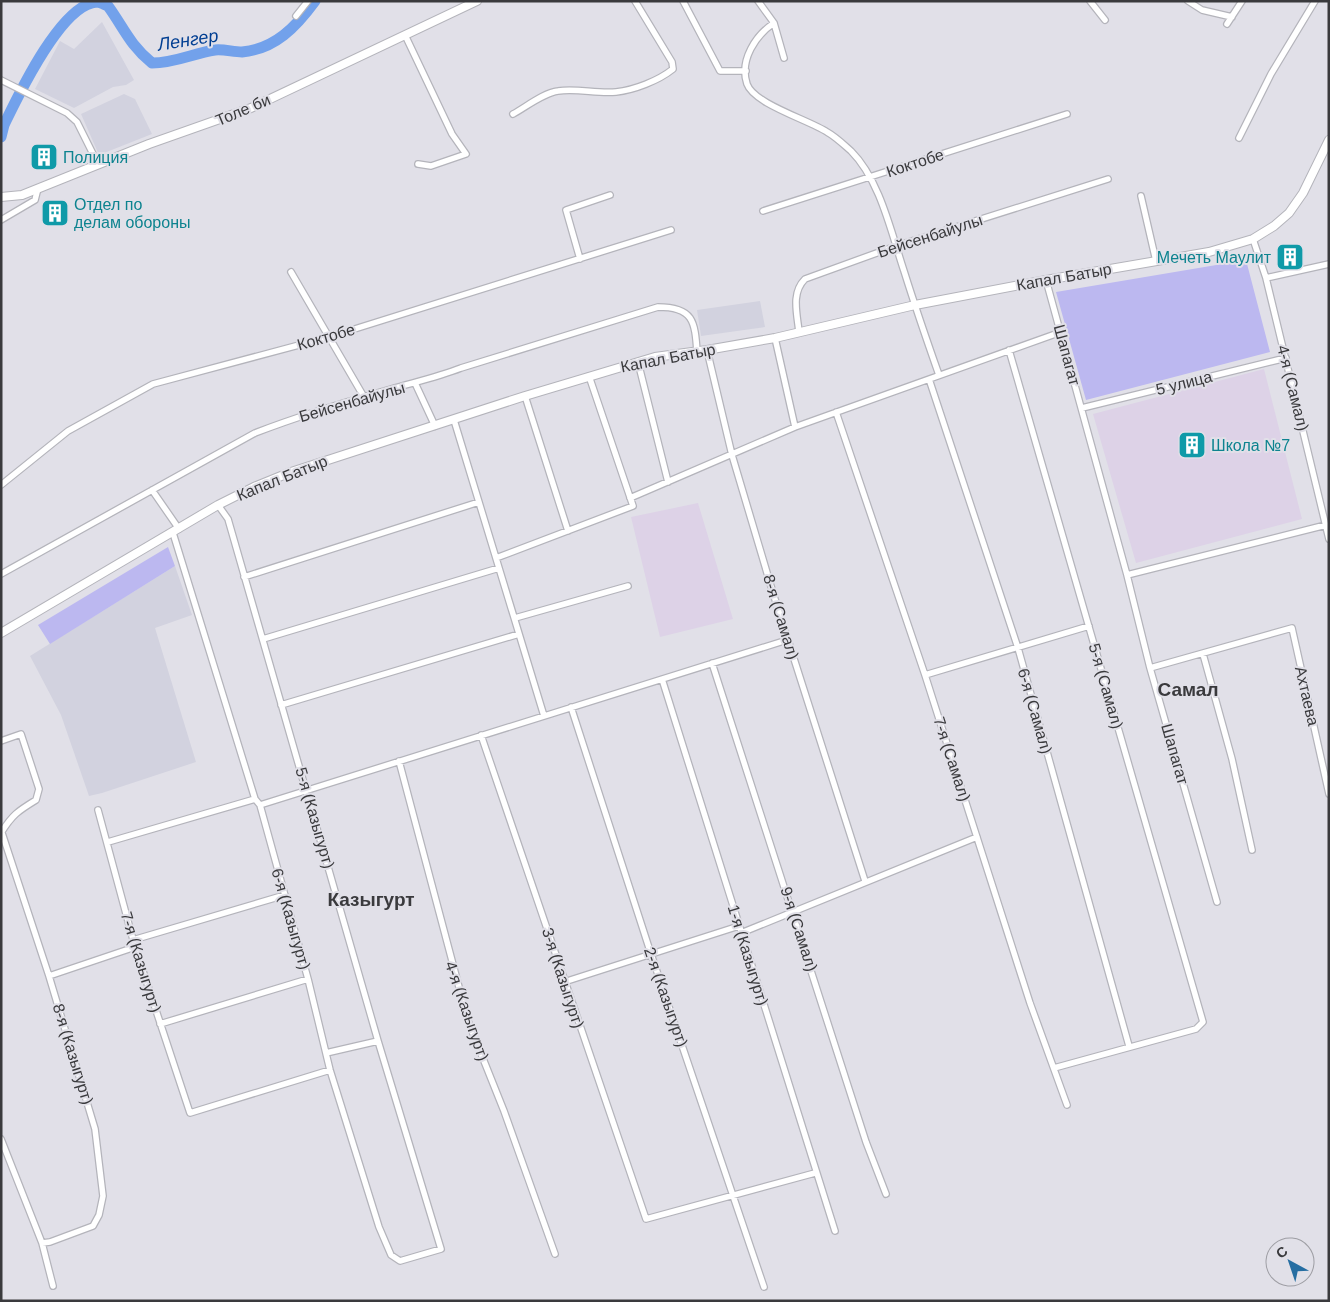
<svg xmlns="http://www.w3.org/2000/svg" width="1330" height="1302" font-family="Helvetica,sans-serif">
<rect width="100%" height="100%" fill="#e1e0e8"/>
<path fill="#d2d2df" d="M102,22L134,80L126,85L113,87L74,108L35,89L60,41L74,49Z
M124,94L135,99L152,134L99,155L81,114Z
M760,301L765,327L701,336L697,310Z
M175,566L192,615L155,628L196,762L102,793L89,796L61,715L30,656Z"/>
<path fill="#ddd2e7" d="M1264,369L1302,519L1136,563L1093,414Z
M698,503L733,619L660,637L631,517Z"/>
<path fill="#bcb8f0" d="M1246,260L1270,352L1086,400L1056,292Z
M168,547L175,566L50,644L38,625Z"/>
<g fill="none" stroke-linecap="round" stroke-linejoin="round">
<path stroke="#72a1eb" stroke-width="11" d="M1,137L4,125C18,96 61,4 97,2C100,2 105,5 108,6C124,28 129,44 152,63C175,63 194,53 215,50C224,49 233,52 242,52C275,49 296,27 315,1"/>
<defs>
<path id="street" d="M683,1L720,71H746
M758,1L774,23L784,58
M1090,1L1105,20
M1188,1L1202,10L1232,17
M296,16L308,1
M774,23C756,35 739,60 747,84C754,104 809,120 827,132C836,137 843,144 851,151C880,180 891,232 904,271C915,306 927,341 939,375
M1227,24L1242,1
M405,35L452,134L466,154L431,166L418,164
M1,80L67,113L77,122L98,164
M513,114C526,107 543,93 558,91C577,88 597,94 616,92C634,90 658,81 673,69L672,62L635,1
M1239,138L1271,74L1315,1
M1141,196L1156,261
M763,211L1067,114
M1,220L35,200L38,188
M1253,239L1266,278L1329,539
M580,259L566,210L610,195
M291,272L364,397
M1266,278L1329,264
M1046,280L1127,575L1150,668L1217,902
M799,332C797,313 791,293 805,279L896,246L1108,179
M775,338L795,427
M707,350L732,455L773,593L865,881
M1009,350L1203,1022L1196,1029L1054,1068
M638,362L668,482
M929,379L1018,648L1129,1046
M415,383L435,426
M525,396L568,531
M1082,408L1286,358
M836,412L925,675L1030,1003L1067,1105
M454,420L544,716
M1,485L68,431L153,384L329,337L671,230
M152,490L179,529
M630,498L795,427L1061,332
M173,533L255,799L260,805L308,979L330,1070L379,1227L391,1255L400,1261L441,1249L378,1041L228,519L218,505
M496,558L633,506L589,376
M1,574L255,433C299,416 345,402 391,389C415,382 438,377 461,368L658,307C693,307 695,321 697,352
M1127,575L1326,525
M244,577L479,502
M515,618L628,586
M263,639L499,568
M1203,654L1232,759L1252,850
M712,663L866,1142L886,1194
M1150,668L1292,628L1329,794
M925,675L1089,626
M662,679L835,1231
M281,705L519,634
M571,707L651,954L764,1287
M481,735L646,1219L815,1173
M1,741L21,734L39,789L36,800C18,811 12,815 1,833
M399,761L468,1021L504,1111L555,1254
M260,805L787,640
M98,810L135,947L190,1113L330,1070
M2,833L49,976L95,1129L103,1196L99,1215L93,1226L50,1242L42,1243
M108,842L255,799
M741,933L977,837
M133,940L285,895
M49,976L135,947
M564,982L739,926
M160,1024L308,979
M326,1053L378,1041
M1,1139L42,1243L53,1286"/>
<path id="secondary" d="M1,197L22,195L149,144L251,108L477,1
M1,633L218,505L254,487L291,472L525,396L655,357L707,350L775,338L915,305L1046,280L1209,252L1253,239L1274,226L1289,213L1303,193L1329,140"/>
</defs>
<use href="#street" stroke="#b4b4bb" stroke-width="8"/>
<use href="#secondary" stroke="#b4b4bb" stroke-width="10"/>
<use href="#street" stroke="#fff" stroke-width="5.5"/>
<use href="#secondary" stroke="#fff" stroke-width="8"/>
</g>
<defs>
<symbol id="building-square" viewBox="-11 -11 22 22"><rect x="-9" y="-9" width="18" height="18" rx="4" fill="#0f9aa8" stroke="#e1e0e8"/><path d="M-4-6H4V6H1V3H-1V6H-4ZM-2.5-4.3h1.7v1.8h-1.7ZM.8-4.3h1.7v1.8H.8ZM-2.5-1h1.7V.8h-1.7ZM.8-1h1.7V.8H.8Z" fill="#fff"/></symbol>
</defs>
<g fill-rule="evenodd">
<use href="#building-square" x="28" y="141" width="32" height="32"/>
<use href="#building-square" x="39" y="197" width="32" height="32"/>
<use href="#building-square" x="1274" y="241" width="32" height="32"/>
<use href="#building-square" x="1176" y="429" width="32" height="32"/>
</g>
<g text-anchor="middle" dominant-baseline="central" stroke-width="4" stroke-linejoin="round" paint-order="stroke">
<g font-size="16" fill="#3a3a3d" stroke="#e1e0e8">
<text transform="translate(243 110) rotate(-23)">Толе би</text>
<text transform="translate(915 163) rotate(-18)">Коктобе</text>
<text transform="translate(930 236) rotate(-18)">Бейсенбайулы</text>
<text transform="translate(1064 277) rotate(-10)">Капал Батыр</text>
<text transform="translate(326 337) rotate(-16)">Коктобе</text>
<text transform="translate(1067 355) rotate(75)">Шапагат</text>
<text transform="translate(668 358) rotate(-11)">Капал Батыр</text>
<text transform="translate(1184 383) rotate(-14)">5 улица</text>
<text transform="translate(1293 388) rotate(76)">4-я (Самал)</text>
<text transform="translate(352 402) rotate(-16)">Бейсенбайулы</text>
<text transform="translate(282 478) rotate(-22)">Капал Батыр</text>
<text transform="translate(781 617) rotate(73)">8-я (Самал)</text>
<text transform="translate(1106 686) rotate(74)">5-я (Самал)</text>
<text transform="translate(1307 696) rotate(77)">Ахтаева</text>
<text transform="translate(1035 711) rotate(74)">6-я (Самал)</text>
<text transform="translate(1175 754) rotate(74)">Шапагат</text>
<text transform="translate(952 759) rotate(72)">7-я (Самал)</text>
<text transform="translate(315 818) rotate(74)">5-я (Казыгурт)</text>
<text transform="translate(291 919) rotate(74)">6-я (Казыгурт)</text>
<text transform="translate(799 929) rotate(72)">9-я (Самал)</text>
<text transform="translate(748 955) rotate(73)">1-я (Казыгурт)</text>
<text transform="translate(141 962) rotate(73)">7-я (Казыгурт)</text>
<text transform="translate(563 978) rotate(72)">3-я (Казыгурт)</text>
<text transform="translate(666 997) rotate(71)">2-я (Казыгурт)</text>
<text transform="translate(467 1011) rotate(71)">4-я (Казыгурт)</text>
<text transform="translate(73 1054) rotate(73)">8-я (Казыгурт)</text>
</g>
<g font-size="16" fill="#0d838f" stroke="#e1e0e8" text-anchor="start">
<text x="63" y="157">Полиция</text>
<text x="74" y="204">Отдел по<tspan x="74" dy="18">делам обороны</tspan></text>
<text x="1271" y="257" text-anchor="end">Мечеть Маулит</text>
<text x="1211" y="445">Школа №7</text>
</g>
<g font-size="18" font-style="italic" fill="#003e92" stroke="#e1e0e8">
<text transform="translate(188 40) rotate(-9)">Ленгер</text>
</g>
<g font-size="19" font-weight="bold" fill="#3a3a3d" stroke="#e1e0e8">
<text x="1188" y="689">Самал</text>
<text x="371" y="899">Казыгурт</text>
</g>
</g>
<rect width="1330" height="1302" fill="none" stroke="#3a3a3d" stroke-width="5"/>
<g transform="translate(1290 1262) rotate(320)"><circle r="24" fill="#e1e0e8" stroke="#9e9ea4"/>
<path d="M0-4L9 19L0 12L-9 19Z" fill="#266ea2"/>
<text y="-8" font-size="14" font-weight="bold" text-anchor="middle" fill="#3a3a3d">С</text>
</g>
</svg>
